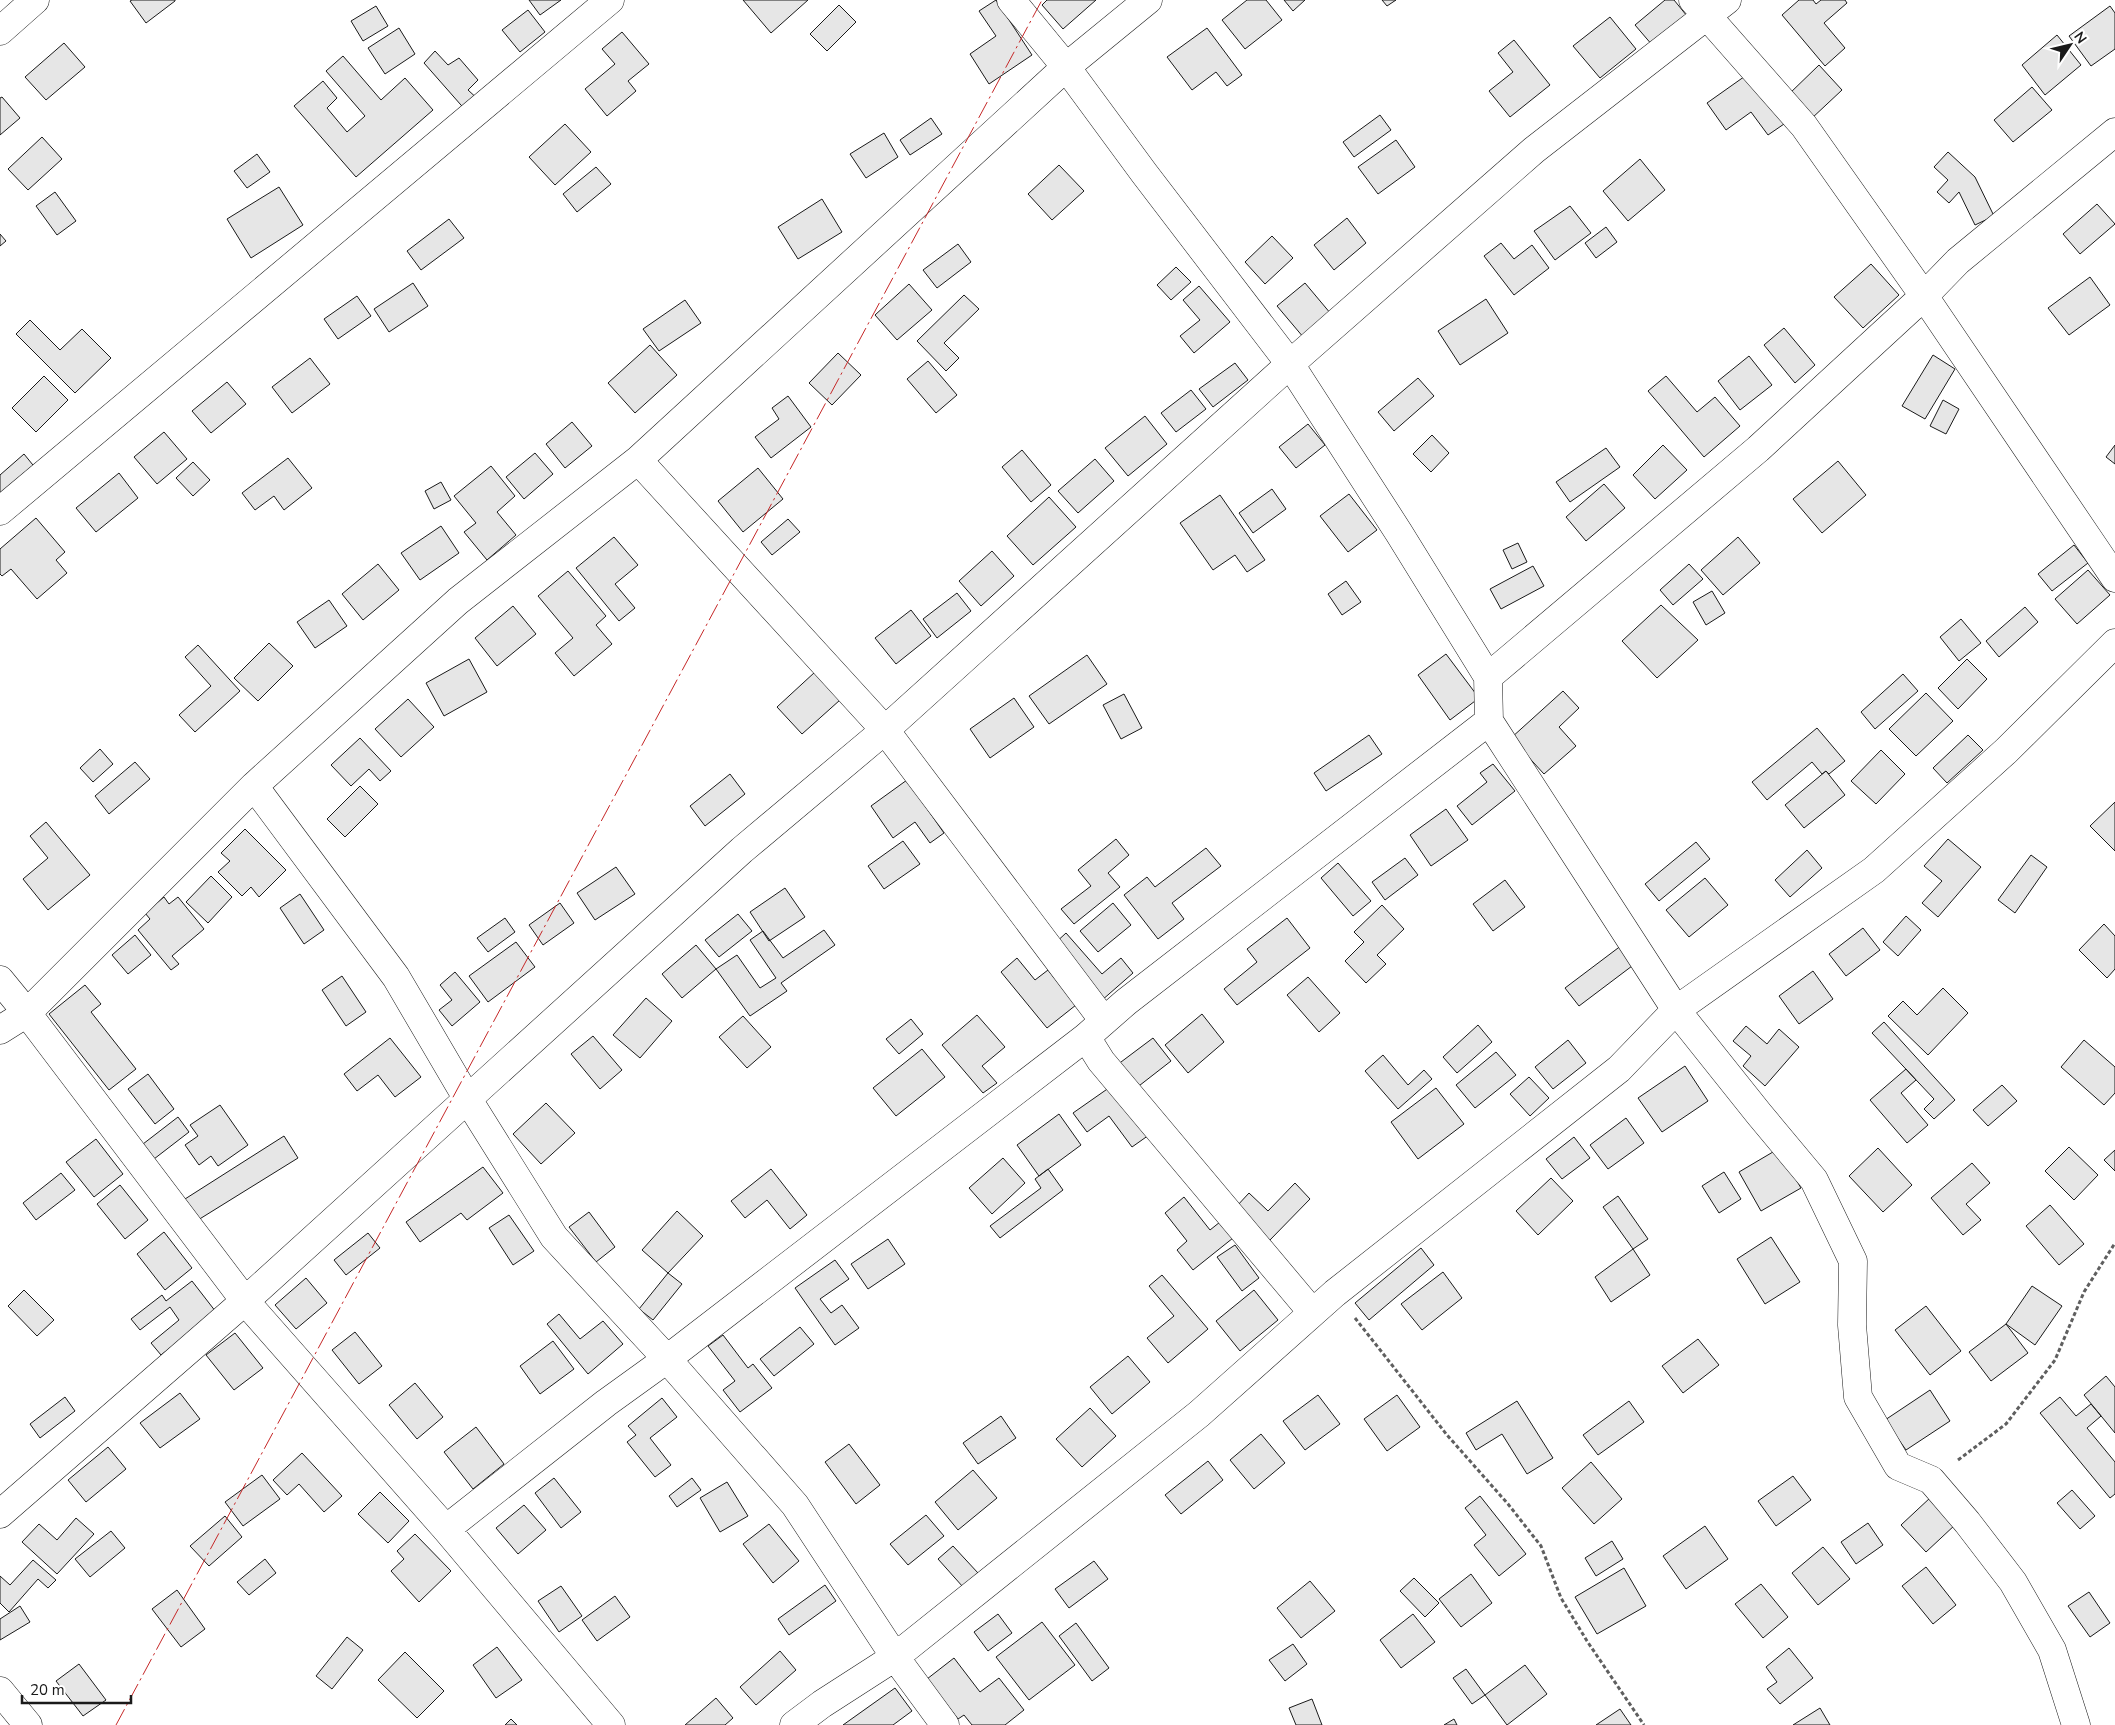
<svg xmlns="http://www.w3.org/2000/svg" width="2115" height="1725" font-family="'Nunito Sans',sans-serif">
<rect width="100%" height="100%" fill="#fff"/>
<path fill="#e6e6e6" stroke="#1a1a1a" d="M132,0H175V1L146,23L130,1Z
M529,0H561L540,15Z
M743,0H808L771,33Z
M996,0L1032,55L989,84L970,54L996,36L979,11Z
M1047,0H1096L1063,29L1042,5Z
M1247,0H1266L1282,20L1245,49L1222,20Z
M1284,0H1305L1293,11Z
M1382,0H1396L1387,6Z
M1665,0H1674L1687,16L1653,46L1635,25Z
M1799,0H1813L1816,4L1821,0H1845L1847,3L1824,23L1845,48L1825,66L1782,15Z
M839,5L856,22L827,51L810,34Z
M376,6L388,26L363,41L351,21Z
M2110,6L2115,13V49L2091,66L2069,36Z
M528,10L545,32L520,52L502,30Z
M1610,17L1636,49L1600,78L1573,46Z
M399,28L415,54L385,74L368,48Z
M1207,28L1242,75L1227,86L1216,72L1192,90L1167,57Z
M622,32L649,64L628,81L636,91L607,116L585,89L615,64L602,49Z
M2057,35L2081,65L2045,95L2022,65Z
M1514,40L1550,85L1510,117L1489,91L1513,72L1498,53Z
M64,43L85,67L46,100L25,77Z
M435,51L448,65L459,58L478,80L468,90L480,101L468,113L424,63Z
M343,56L381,100L405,78L433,110L356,177L294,106L323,81L337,98L327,108L347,132L365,116L326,71Z
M1819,65L1842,90L1811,119L1788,95Z
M1748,74L1784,124L1768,135L1751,112L1726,130L1707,103Z
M2032,87L2052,110L2013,142L1994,120Z
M2,97L20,118L0,135V98Z
M1380,115L1391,130L1354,157L1343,142Z
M931,118L942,134L910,155L900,140Z
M565,124L591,152L555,185L529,157Z
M884,133L898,157L866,178L850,154Z
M42,137L62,159L28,190L8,169Z
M1396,140L1415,167L1378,194L1358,167Z
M1948,152L1975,177L1994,216L1975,225L1959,192L1949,203L1937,192L1948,180L1934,167Z
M257,154L270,172L247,188L234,171Z
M1640,159L1665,190L1628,221L1603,191Z
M1059,165L1084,191L1052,220L1028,194Z
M596,167L611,184L577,212L563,194Z
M279,187L303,225L251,258L227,219Z
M55,192L76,221L57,235L36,206Z
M822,199L842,232L798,259L778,227Z
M2097,204L2115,224L2080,254L2063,234Z
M1570,206L1591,233L1555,260L1534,231Z
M1347,218L1366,243L1334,270L1314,245Z
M449,219L464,238L421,270L407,251Z
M1606,227L1617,242L1596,258L1585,243Z
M0,234L6,241L0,246Z
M1272,236L1293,258L1265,284L1245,262Z
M1501,243L1514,259L1532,245L1549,268L1514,295L1484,256Z
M958,244L971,262L937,288L923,270Z
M1871,264L1899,295L1863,328L1834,297Z
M1176,267L1191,282L1171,300L1157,285Z
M2090,277L2110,305L2069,335L2048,308Z
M413,283L428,306L389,332L374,309Z
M1305,283L1331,314L1304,338L1277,306Z
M909,284L932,310L897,340L875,315Z
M1199,286L1230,322L1194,353L1180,336L1200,320L1183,300Z
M964,295L979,309L944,343L959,358L946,371L917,341Z
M357,296L371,316L338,339L324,319Z
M1486,299L1508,333L1460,365L1438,331Z
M685,300L701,323L659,351L643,329Z
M30,320L60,350L82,329L111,358L75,393L16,334Z
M1784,328L1815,365L1795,383L1764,345Z
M650,345L677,375L635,413L608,383Z
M838,353L861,375L832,405L809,383Z
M1933,355L1955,369L1925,419L1902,406Z
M1749,356L1772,385L1740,410L1718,381Z
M310,358L330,384L292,413L272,387Z
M928,361L957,395L936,413L907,379Z
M1235,363L1248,380L1213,407L1199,389Z
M44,376L68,400L36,432L12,408Z
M1666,376L1697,412L1715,397L1740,426L1704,457L1648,391Z
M1418,378L1434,396L1394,431L1378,412Z
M227,382L246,404L211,433L192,411Z
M1191,390L1206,409L1176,432L1161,413Z
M788,396L811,427L771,458L755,437L779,419L772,408Z
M1943,400L1959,409L1946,434L1930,426Z
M1145,416L1167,444L1128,476L1105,448Z
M572,422L592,446L565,468L546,444Z
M1308,424L1325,445L1296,468L1279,447Z
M164,432L187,459L157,484L134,457Z
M1432,435L1449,453L1431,472L1413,454Z
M1663,445L1687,470L1655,499L1633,475Z
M2115,445V464L2106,457Z
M1606,448L1620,467L1570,502L1556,482Z
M1022,450L1051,485L1031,502L1002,467Z
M535,453L553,474L524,499L506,477Z
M24,454L37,470L0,503V475Z
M288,458L312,488L284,510L274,496L255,510L242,493Z
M1095,459L1114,481L1078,513L1058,491Z
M1838,461L1866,495L1822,533L1793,499Z
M193,462L210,480L193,496L176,478Z
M491,466L515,496L497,512L516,535L487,560L464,532L476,523L454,496Z
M758,468L783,499L743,532L718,501Z
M119,473L138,498L96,532L76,508Z
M441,482L451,500L434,509L425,491Z
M1604,484L1625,508L1586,541L1566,517Z
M1272,489L1286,509L1253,533L1239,513Z
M1349,494L1377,530L1348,552L1320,516Z
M1220,495L1265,560L1247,572L1235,555L1213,570L1180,523Z
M1049,497L1076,527L1033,565L1007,536Z
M36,518L65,552L56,560L67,573L37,599L11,569L2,576L0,574V549Z
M788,519L800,532L772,555L761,542Z
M441,526L459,553L420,580L401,553Z
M614,537L638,565L615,584L635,608L619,621L576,568Z
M1738,537L1760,563L1723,595L1701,570Z
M1518,543L1527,562L1512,569L1503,550Z
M2074,545L2088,563L2052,591L2038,574Z
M992,551L1014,576L981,606L959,581Z
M378,564L399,590L363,620L342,594Z
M1689,564L1703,579L1673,605L1660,590Z
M1533,566L1544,586L1501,609L1490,589Z
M2088,570L2110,595L2077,624L2055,599Z
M568,571L606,616L596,625L612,644L574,676L555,653L573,638L538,596Z
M1346,581L1361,602L1342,615L1328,594Z
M1712,591L1725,613L1706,625L1693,602Z
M957,593L971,611L937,638L923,619Z
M329,600L347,626L315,648L297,622Z
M1661,605L1698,640L1657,678L1622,641Z
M513,606L536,634L497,666L475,638Z
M2025,607L2038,622L1999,657L1986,641Z
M911,610L931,636L896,664L875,638Z
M1961,619L1981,643L1959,661L1940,637Z
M269,643L293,666L258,701L234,678Z
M198,645L240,691L195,732L179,715L211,686L185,657Z
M1446,654L1479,698L1450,720L1418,675Z
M1087,655L1107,684L1049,724L1029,696Z
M469,659L487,692L444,716L426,683Z
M1967,659L1987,679L1958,709L1938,688Z
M815,672L840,700L802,734L777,707Z
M1903,674L1918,691L1875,729L1861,712Z
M1563,691L1579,708L1559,727L1576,746L1544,774L1511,738Z
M1926,693L1953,721L1916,756L1889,729Z
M1124,694L1142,728L1121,739L1103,705Z
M1014,698L1034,727L990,758L970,729Z
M408,699L434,727L401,757L375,729Z
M1817,728L1845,761L1829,774L1826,771L1822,774L1812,762L1767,800L1752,782Z
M1369,735L1382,754L1326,791L1314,773Z
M1968,735L1983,750L1947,783L1933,768Z
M360,738L391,771L380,781L369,769L351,786L331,765Z
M100,749L113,764L93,782L80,768Z
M1881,750L1905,774L1876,804L1851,781Z
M135,762L150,779L109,814L95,796Z
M1493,764L1515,791L1472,825L1457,806L1487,782L1480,773Z
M1826,771L1845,795L1804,828L1785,805Z
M730,774L745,794L705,826L690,806Z
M907,780L944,833L930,843L915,822L893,838L871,806Z
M360,786L378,804L345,837L327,819Z
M2115,802V851L2090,826Z
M1446,809L1468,840L1431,866L1410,835Z
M46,822L90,875L48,910L23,879L48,858L30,836Z
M245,829L286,870L259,897L251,887L242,896L218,872L230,861L221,853Z
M1116,839L1129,855L1108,873L1120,887L1074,924L1061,909L1091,886L1078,870Z
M1948,839L1981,867L1938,917L1922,903L1942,881L1924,866Z
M903,841L920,864L884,889L868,866Z
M1696,842L1710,859L1659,901L1645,884Z
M1206,848L1221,866L1172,903L1184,919L1158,939L1124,895L1147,877L1155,887Z
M1807,850L1822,868L1790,897L1775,880Z
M2031,855L2047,867L2015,913L1998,900Z
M1405,858L1418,875L1385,900L1372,882Z
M1338,863L1371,901L1353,916L1321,878Z
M616,867L635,894L595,920L577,893Z
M211,876L232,897L208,923L186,902Z
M1705,878L1728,905L1689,937L1666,910Z
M1505,880L1525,907L1493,931L1473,904Z
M785,888L805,917L769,941L750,912Z
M300,894L324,930L304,944L280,908Z
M164,897L169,904L178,897L204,929L172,956L179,964L171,970L138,930L150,919L145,913Z
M560,903L574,923L543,945L529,925Z
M1113,903L1131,925L1098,952L1080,931Z
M1382,905L1404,929L1377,955L1386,964L1366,983L1345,961L1364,942L1354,932Z
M738,914L752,931L719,957L705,940Z
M1906,916L1921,930L1898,956L1883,942Z
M505,918L515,932L488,952L477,938Z
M1287,918L1310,948L1237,1005L1224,989L1257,962L1247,949Z
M2104,924L2115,936V969L2107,978L2079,950Z
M1863,928L1880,950L1846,976L1829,954Z
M824,930L835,945L781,983L787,991L750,1016L716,969L737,955L760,988L776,978L750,940L763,931L783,958Z
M1066,933L1102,974L1121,958L1133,973L1101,1001L1053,945Z
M135,935L151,955L128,974L112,955Z
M516,942L535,967L488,1002L469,976Z
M696,945L716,969L682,998L662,974Z
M1622,945L1636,963L1579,1006L1565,988Z
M1017,958L1035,980L1048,970L1076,1005L1047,1028L1001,972Z
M1813,971L1833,999L1799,1024L1779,996Z
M455,972L480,1002L452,1026L439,1010L452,1000L440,985Z
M342,976L366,1012L346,1026L322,990Z
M1308,977L1340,1013L1319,1032L1287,995Z
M85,985L101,1004L91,1012L136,1069L109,1090L49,1014Z
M1943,988L1968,1013L1928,1055L1888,1016L1903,1001L1917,1015Z
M646,998L672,1021L640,1058L613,1035Z
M1202,1014L1224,1042L1188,1073L1165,1045Z
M977,1015L1005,1047L982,1066L997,1083L983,1093L942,1045Z
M743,1016L771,1047L747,1068L719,1037Z
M911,1019L923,1034L899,1054L886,1039Z
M1884,1022L1955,1100L1934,1119L1924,1109L1934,1099L1872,1033Z
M1478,1025L1492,1042L1457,1073L1443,1057Z
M1746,1026L1767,1044L1779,1029L1799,1047L1765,1086L1743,1066L1751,1056L1733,1041Z
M593,1036L622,1070L600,1089L571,1054Z
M390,1038L421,1077L395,1097L378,1075L357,1091L344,1074Z
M1153,1038L1171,1061L1135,1089L1117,1065Z
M1568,1040L1586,1063L1553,1089L1535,1067Z
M2084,1040L2115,1067V1093L2104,1105L2061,1067Z
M922,1049L945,1077L896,1116L873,1088Z
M1496,1052L1516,1075L1475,1108L1456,1085Z
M1383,1055L1408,1085L1424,1070L1432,1079L1398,1109L1365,1071Z
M1685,1066L1708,1101L1662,1132L1638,1098Z
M1906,1069L1916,1080L1901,1093L1928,1125L1907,1143L1870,1100Z
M148,1074L174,1109L155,1124L128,1089Z
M1529,1077L1549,1098L1530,1116L1510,1094Z
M1113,1085L1149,1135L1132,1147L1109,1116L1087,1132L1073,1113Z
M2002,1085L2017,1101L1988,1126L1973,1110Z
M1436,1088L1464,1124L1418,1159L1391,1122Z
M546,1103L575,1133L541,1164L513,1134Z
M220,1105L248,1145L218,1166L211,1156L199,1165L185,1145L198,1136L190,1125Z
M1059,1114L1081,1145L1039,1176L1017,1145Z
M178,1117L189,1132L154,1159L143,1144Z
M1626,1118L1644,1143L1608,1169L1590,1145Z
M284,1136L298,1158L198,1220L185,1199Z
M1574,1137L1590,1158L1562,1179L1546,1159Z
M96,1139L123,1174L94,1197L66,1162Z
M2069,1147L2098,1175L2074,1200L2045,1171Z
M1878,1148L1912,1185L1883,1212L1849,1176Z
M1778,1149L1801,1188L1761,1211L1739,1172Z
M2115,1150V1171L2104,1160Z
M1003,1158L1025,1183L992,1214L969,1188Z
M1972,1163L1990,1183L1966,1204L1981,1220L1963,1235L1931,1198Z
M483,1167L503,1193L467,1220L461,1213L420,1242L406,1222Z
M771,1169L807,1215L790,1229L767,1200L745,1218L731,1201Z
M1048,1169L1063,1190L1000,1238L990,1226L1041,1188L1035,1179Z
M1724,1172L1741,1199L1719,1213L1702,1186Z
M61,1173L75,1190L36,1220L23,1203Z
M1551,1178L1573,1201L1538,1235L1516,1211Z
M1295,1183L1310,1199L1269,1241L1236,1207L1249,1193L1268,1211Z
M120,1185L148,1220L125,1239L97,1204Z
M1618,1196L1648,1239L1633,1249L1603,1207Z
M1184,1197L1210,1230L1220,1222L1233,1238L1193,1270L1177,1250L1187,1241L1165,1213Z
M2050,1205L2084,1244L2059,1265L2026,1226Z
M677,1211L703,1236L668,1273L642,1250Z
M589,1212L615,1247L596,1262L569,1227Z
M509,1215L534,1251L513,1265L489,1228Z
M164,1232L192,1268L165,1290L137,1254Z
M368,1233L380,1248L346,1275L334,1260Z
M1771,1237L1800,1282L1765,1304L1737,1259Z
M888,1239L905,1264L868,1289L851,1264Z
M1235,1245L1259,1278L1242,1291L1217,1257Z
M1421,1248L1434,1265L1369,1320L1355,1303Z
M1633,1249L1650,1275L1611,1302L1595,1277Z
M835,1260L849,1279L820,1299L831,1313L842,1305L859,1328L835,1345L795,1288Z
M1443,1272L1462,1298L1422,1330L1401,1304Z
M668,1273L682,1284L653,1320L639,1309Z
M1162,1275L1208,1329L1168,1363L1147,1338L1174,1316L1149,1286Z
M306,1278L327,1303L296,1329L275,1305Z
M192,1281L216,1312L161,1355L151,1343L179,1320L170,1307L140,1330L131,1319L162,1295L166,1301Z
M2032,1286L2062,1306L2035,1345L2006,1324Z
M24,1290L54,1320L37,1336L8,1306Z
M1254,1290L1278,1320L1240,1351L1216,1321Z
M1926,1306L1961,1351L1930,1375L1895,1330Z
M559,1314L580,1339L603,1321L623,1344L588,1374L547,1324Z
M2006,1324L2028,1353L1991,1381L1969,1352Z
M800,1327L814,1344L774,1376L760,1359Z
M355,1332L382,1366L359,1384L332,1350Z
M235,1333L263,1368L234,1390L206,1355Z
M723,1335L748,1368L753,1364L772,1388L740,1412L723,1390L735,1381L708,1346Z
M1698,1339L1719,1365L1683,1393L1662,1366Z
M553,1341L574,1369L540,1394L520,1366Z
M1128,1356L1150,1382L1112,1414L1090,1387Z
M2106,1376L2115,1387V1433L2084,1395Z
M415,1383L443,1417L417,1439L389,1405Z
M1930,1390L1950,1421L1906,1450L1885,1420Z
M180,1393L200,1419L160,1448L140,1423Z
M1318,1395L1340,1424L1305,1450L1283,1421Z
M1397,1395L1420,1427L1387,1451L1364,1419Z
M65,1397L75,1411L40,1438L30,1424Z
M2060,1397L2076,1416L2091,1404L2101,1416L2087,1428L2115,1462V1494L2110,1498L2040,1413Z
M662,1398L677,1417L650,1438L671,1465L655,1477L627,1442L636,1435L628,1426Z
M1517,1401L1553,1458L1527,1474L1502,1434L1476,1450L1466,1433Z
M1629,1401L1644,1422L1598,1455L1583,1435Z
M1090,1408L1116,1436L1082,1467L1056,1439Z
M1001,1416L1016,1438L978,1464L963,1443Z
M476,1427L504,1464L473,1489L444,1452Z
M1261,1434L1285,1463L1254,1489L1230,1460Z
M849,1444L880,1485L856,1504L825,1462Z
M108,1447L126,1469L86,1502L68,1480Z
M302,1453L342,1496L324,1512L299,1484L287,1495L273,1480Z
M1208,1461L1223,1480L1181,1514L1165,1495Z
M1591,1462L1622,1499L1594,1524L1562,1488Z
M973,1470L997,1498L958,1530L935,1502Z
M262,1475L280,1499L243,1526L225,1502Z
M1793,1476L1811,1500L1776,1526L1758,1501Z
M554,1478L581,1512L561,1528L535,1493Z
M692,1478L701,1490L677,1507L669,1496Z
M727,1482L748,1516L720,1532L700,1498Z
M2072,1490L2095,1516L2080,1529L2057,1503Z
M380,1492L409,1521L388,1543L358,1514Z
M1480,1496L1526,1554L1499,1576L1474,1545L1486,1535L1465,1508Z
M1931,1497L1956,1524L1926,1552L1901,1525Z
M524,1505L546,1530L518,1554L496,1528Z
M926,1515L944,1536L908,1565L890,1544Z
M225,1516L242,1537L209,1566L190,1546Z
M76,1518L94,1534L57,1574L22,1542L39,1524L57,1540Z
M1868,1523L1883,1545L1856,1564L1841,1542Z
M769,1524L799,1561L773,1583L743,1544Z
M1705,1526L1728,1559L1686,1589L1663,1556Z
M111,1531L125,1548L90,1577L75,1559Z
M415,1534L451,1571L419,1602L391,1571L404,1559L397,1551Z
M1612,1541L1623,1559L1596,1576L1585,1558Z
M953,1546L978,1573L963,1587L938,1559Z
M1823,1547L1850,1579L1818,1605L1792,1573Z
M265,1559L276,1573L249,1595L237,1582Z
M33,1560L56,1580L48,1588L38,1579L9,1612L0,1603V1576L10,1585Z
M1094,1561L1108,1579L1069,1608L1055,1589Z
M1926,1567L1956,1605L1933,1624L1902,1586Z
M1624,1568L1646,1606L1597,1634L1575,1597Z
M1471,1574L1492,1603L1461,1627L1439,1599Z
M1414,1578L1439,1603L1425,1617L1400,1591Z
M1310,1581L1335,1611L1301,1638L1277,1608Z
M1761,1584L1788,1617L1763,1638L1735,1604Z
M825,1585L836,1601L789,1635L778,1619Z
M561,1586L582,1616L559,1632L538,1601Z
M177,1590L205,1629L181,1647L152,1609Z
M2089,1592L2110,1623L2090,1637L2068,1606Z
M615,1596L630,1617L597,1641L582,1620Z
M20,1606L30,1622L0,1640V1619Z
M998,1614L1012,1633L988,1651L974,1632Z
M1413,1614L1435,1642L1401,1668L1380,1640Z
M1042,1622L1075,1665L1029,1700L996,1657Z
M1076,1623L1109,1668L1092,1681L1059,1636Z
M347,1637L363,1650L332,1689L316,1676Z
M1293,1644L1307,1664L1285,1681L1269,1660Z
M497,1647L522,1680L496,1698L473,1665Z
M1789,1648L1813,1678L1780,1704L1767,1689L1777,1682L1766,1667Z
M780,1651L796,1670L756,1705L740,1687Z
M405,1652L444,1691L417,1718L378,1680Z
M954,1658L980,1692L999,1678L1024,1710L1005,1725H972L964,1715L958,1719L927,1679Z
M79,1664L106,1700L83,1716L56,1681Z
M1525,1665L1547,1694L1507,1725L1485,1695Z
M1466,1669L1485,1695L1472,1704L1453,1678Z
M895,1688L912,1711L893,1725H843Z
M716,1698L733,1718L725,1725H685Z
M1312,1699L1322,1725H1296L1289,1708Z
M1820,1708L1830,1725H1793Z
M1620,1709L1631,1725H1596Z
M511,1719L517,1725H505Z
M1454,1719L1457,1725H1444Z"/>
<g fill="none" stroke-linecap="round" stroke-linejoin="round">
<defs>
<path id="minor" d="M1011,0L1066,67L1144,173L1290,364L1399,533L1488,677L1489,721L1676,1010L1759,1114L1814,1180L1853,1261L1852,1325L1858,1397L1898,1466L1931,1480L1967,1522L2013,1582L2052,1650L2076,1725
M1693,0L1804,126L1924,296L2115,578
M0,31L35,0
M638,460L885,730L1104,1021
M0,511L610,0
M1488,677L1758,449L1924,296L1958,261L2115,132
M254,786L396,977L467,1098L554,1237L667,1359L795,1505L895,1657L945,1725
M0,980L27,1013L245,1301L446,1529L611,1725
M0,1030L27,1013L254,786L458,601L638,460L1066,67L1148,0
M1086,1037L1101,1061L1312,1312
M0,1514L245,1301L742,850L885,730L1290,364L1534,150L1727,0
M446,1529L606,1403L667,1359L1086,1037L1126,1002L1489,721
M0,1691L28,1725
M794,1725L822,1704L895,1657L1199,1414L1335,1293L1619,1069L1676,1010L1874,870L2006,751L2115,643"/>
</defs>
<use href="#minor" stroke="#1a1a1a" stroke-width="29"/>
<path stroke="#5f5f5f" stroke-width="3" stroke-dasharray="4 2.5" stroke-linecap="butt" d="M1355,1318L1447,1435L1508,1504L1541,1546L1561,1598L1587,1641L1644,1725
M1958,1460L2006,1424L2055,1360L2084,1292L2115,1243"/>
<use href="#minor" stroke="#fff" stroke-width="28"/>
<path stroke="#c62828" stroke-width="1" stroke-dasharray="18 4 2.5 4" stroke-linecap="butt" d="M116,1725L1042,0"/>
</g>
<g transform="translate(2070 45) rotate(55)" stroke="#ffffff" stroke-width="4" paint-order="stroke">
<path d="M0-4L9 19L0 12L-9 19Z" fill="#1a1a1a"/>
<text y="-8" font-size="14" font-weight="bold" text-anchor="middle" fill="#1a1a1a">N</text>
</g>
<path d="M22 1695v8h109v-8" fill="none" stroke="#1a1a1a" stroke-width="2.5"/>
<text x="30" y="1695" font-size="15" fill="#1a1a1a" stroke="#ffffff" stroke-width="4" paint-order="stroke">20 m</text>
</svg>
